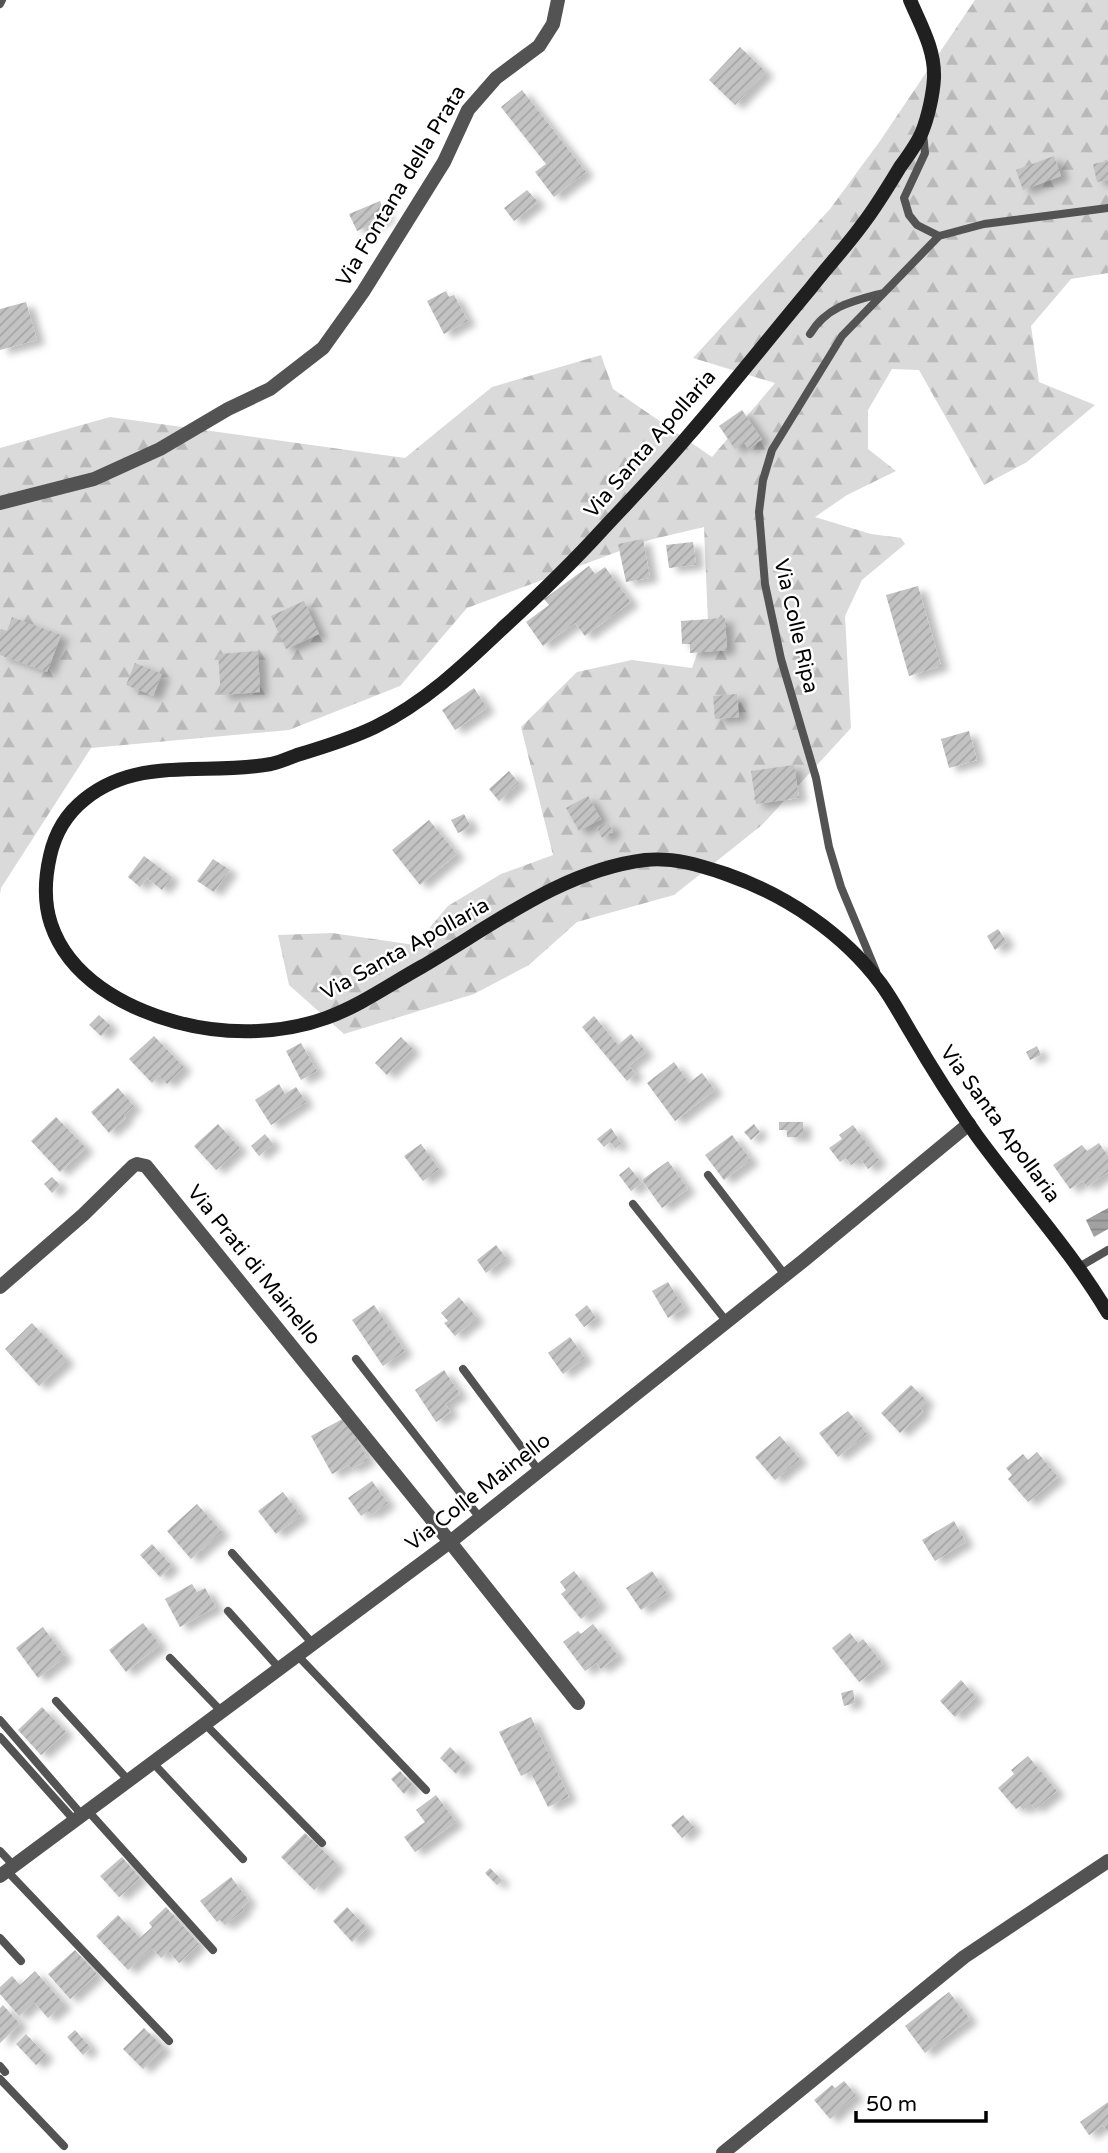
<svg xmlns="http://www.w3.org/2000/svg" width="1108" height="2153" font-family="'Varela Round',sans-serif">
<defs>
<pattern id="forest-firs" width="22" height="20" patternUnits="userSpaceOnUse" patternTransform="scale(1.75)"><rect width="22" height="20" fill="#dadada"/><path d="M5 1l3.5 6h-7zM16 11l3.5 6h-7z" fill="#b9b9b9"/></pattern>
<pattern id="water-rules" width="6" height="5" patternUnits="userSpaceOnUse" patternTransform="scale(1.75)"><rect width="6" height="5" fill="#a1a1a1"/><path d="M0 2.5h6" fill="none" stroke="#898989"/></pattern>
<pattern id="building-hatch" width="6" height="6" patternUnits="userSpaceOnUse" patternTransform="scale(1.75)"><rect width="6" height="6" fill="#c3c3c3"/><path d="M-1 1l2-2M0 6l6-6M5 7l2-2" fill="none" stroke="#a6a6a6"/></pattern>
<filter id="shadow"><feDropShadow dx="8" dy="4.5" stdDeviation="3.5" flood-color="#0004"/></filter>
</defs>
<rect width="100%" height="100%" fill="#fff"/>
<path fill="url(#forest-firs)" d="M975,0H1108V273L1071,279L1031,326L1039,382L1095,405L1027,462L984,485L919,370L892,369L868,410V449L896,471L847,495L815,517L871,534L901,538L905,544L862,580L845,616L851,728L762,825L674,895L577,922L529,965L474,994L344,1034L289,985L278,935L332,933L415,945L448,906L501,874L553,855L521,727L577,672L632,660L692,668L708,623L704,527L649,540L467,608L400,686L289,730L91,748L1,888L0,894V448L110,417L405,458L492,387L601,355L613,389L712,457L775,383L693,358L830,209L880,141Z"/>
<path fill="url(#water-rules)" d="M1108,1208V1229L1094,1237L1086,1220Z"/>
<path fill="url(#building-hatch)" filter="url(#shadow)" d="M740,47L766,72L735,105L709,80Z
M522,90L586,172L554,197L535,172L546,164L501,107Z
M1054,156L1061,176L1023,190L1016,170Z
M1108,161V180L1097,182L1093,164Z
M527,190L538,202L514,221L504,208Z
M380,201L387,218L357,231L349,214Z
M446,291L449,297L454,295L468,321L444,334L427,301Z
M26,302L37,340L0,350V309Z
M742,410L762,439L749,449L744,443L735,449L719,426Z
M643,539L650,578L626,582L618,544Z
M693,542L696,565L669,568L666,545Z
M589,566L595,574L605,567L631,602L585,636L575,623L543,646L526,622L549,605L544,599Z
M918,586L941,666L909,676L886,595Z
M304,601L319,634L286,649L271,616Z
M12,617L61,635L47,672L0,655V632L1,629L7,631Z
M725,618L727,650L690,653V644H682L681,621Z
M258,651L260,692L221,695L218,654Z
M135,663L162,674L153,696L126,685Z
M474,688L487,708L455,730L442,710Z
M737,694L739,717L715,719L713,696Z
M969,731L977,760L949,768L941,739Z
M794,765L799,798L756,804L751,771Z
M509,771L519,783L499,801L489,789Z
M588,796L601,819L579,831L566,808Z
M464,814L471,827L458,833L451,820Z
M429,820L457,854L420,885L392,850Z
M608,822L613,832L602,838L597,828Z
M144,856L172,877L162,890L147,878L140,887L128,877Z
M213,859L230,870L214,892L197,881Z
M998,929L1007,942L995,950L987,936Z
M99,1015L111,1026L101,1036L89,1025Z
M594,1016L618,1045L631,1034L646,1052L629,1066L636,1074L627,1081L582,1027Z
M154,1036L184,1067L167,1084L159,1076L152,1083L129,1059Z
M401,1037L413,1049L387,1075L375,1063Z
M301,1043L317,1071L301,1080L286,1051Z
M1037,1046L1041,1055L1030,1060L1026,1052Z
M674,1062L689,1083L702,1073L715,1090L675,1121L647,1083Z
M279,1084L285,1094L296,1087L306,1102L271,1125L255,1100Z
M118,1088L134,1106L124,1115L126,1118L109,1133L91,1112Z
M56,1117L86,1148L60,1172L31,1141Z
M779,1122H803V1137H787V1130H779Z
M218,1124L240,1148L216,1170L194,1146Z
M754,1124L760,1132L751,1140L744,1132Z
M853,1125L879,1160L868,1169L860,1158L851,1165L846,1158L840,1162L829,1148L842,1139L839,1135Z
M611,1128L621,1143L615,1148L610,1142L604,1147L597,1139Z
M265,1134L273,1144L259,1156L251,1146Z
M732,1135L751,1160L724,1180L705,1155Z
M1099,1143L1108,1156V1172L1087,1187L1083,1181L1070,1189L1053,1165L1082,1145L1087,1151Z
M421,1144L439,1169L423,1181L404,1156Z
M668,1161L688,1189L662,1208L642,1180Z
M629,1167L642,1183L631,1191L619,1175Z
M52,1177L60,1185L52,1193L44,1184Z
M496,1245L506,1258L486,1273L477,1260Z
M668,1282L684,1308L668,1318L652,1291Z
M459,1297L477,1318L455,1336L444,1323L448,1321L441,1313Z
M374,1305L405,1351L383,1366L352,1320Z
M587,1305L596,1318L584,1327L575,1315Z
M32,1323L67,1360L39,1386L5,1349Z
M570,1337L585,1358L563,1374L548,1353Z
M444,1370L460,1394L445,1404L451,1412L436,1422L415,1390Z
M911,1385L927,1401L920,1408L923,1412L900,1433L881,1413Z
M848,1411L867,1434L838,1457L819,1433Z
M346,1417L368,1460L351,1469L349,1465L332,1474L311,1436Z
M780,1436L800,1459L775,1480L755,1457Z
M1037,1452L1058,1477L1028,1502L1008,1479L1012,1475L1006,1468L1023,1454L1028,1460Z
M372,1481L388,1503L371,1515L368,1511L361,1516L348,1498Z
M283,1492L301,1516L276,1534L258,1511Z
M197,1504L222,1532L191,1559L167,1531Z
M954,1521L966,1542L935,1561L922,1540Z
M152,1544L172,1566L160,1577L140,1555Z
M574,1571L600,1604L581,1619L561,1594L566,1590L560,1582Z
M652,1571L667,1593L641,1610L626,1588Z
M192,1584L197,1592L205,1588L216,1607L180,1627L165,1599Z
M143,1623L160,1645L126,1672L109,1650Z
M593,1624L618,1656L601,1669L596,1663L585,1671L563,1642L578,1631L581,1634Z
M43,1627L65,1657L38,1678L16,1648Z
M850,1633L858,1643L863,1639L883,1664L859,1682L832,1648Z
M961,1680L976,1697L955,1717L940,1701Z
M853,1690L855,1703L844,1706L841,1693Z
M42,1707L66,1732L41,1755L18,1730Z
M531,1717L569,1797L548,1807L530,1771L521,1776L499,1732Z
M450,1747L467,1764L456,1774L440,1758Z
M1028,1756L1057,1791L1035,1809L1031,1804L1023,1810L1020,1806L1016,1809L998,1788L1014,1774L1011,1770Z
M400,1771L413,1785L404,1794L391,1779Z
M436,1795L456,1822L415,1852L404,1837L425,1822L416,1810Z
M683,1815L694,1827L682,1838L671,1825Z
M305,1833L338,1865L314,1890L281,1857Z
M122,1857L140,1878L119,1897L100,1876Z
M490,1868L502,1880L497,1885L485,1873Z
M231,1877L249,1901L242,1907L244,1910L225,1925L220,1920L217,1922L200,1901Z
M166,1907L199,1944L179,1963L168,1951L161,1958L152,1948L128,1970L96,1936L118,1915L140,1938L152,1927L149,1923Z
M347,1907L367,1928L352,1942L333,1921Z
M75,1950L97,1974L70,1999L48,1974Z
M35,1971L64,2004L48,2018L34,2002L19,2016L0,1994V1987L12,1976L20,1985Z
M949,1992L970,2019L925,2053L905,2026Z
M3,2005L20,2024L0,2043V2008Z
M144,2028L164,2048L143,2069L123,2049Z
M75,2030L91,2048L83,2055L67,2037Z
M26,2034L46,2055L36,2065L16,2044Z
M844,2081L856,2095L830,2119L814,2100L832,2085L835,2088Z
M1108,2102V2132L1103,2125L1089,2135L1080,2122Z"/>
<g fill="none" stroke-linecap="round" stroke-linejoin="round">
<path stroke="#535353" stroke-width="8" d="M0,4L2,0
M923,133L925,153L904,198L909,215L917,225L939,236L984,224L1108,208
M810,334C827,306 853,301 883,293
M876,971L841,887L829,847L816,778L781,659L765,584L759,512L763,480L772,450L842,336L939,236
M708,1175L785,1275
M633,1204L727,1322
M1079,1267L1108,1250
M356,1359L480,1518
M463,1369L539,1471
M232,1553L313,1644
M228,1611L280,1669
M298,1656L426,1790
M170,1658L222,1712
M56,1701L129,1781
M0,1720L82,1815
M205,1724L322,1843
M0,1737L75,1821
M153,1763L243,1859
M88,1811L213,1950
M0,1851L14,1866
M7,1871L169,2041
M0,1938L21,1961
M0,2066L5,2072
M0,2079L64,2146"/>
<path stroke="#535353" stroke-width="14" d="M0,503L94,479L160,449L228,409L270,389L323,348L363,292L444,162L468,110L496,78L539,46L553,24L558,0
M0,1287L83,1215L133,1166L137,1164L146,1166L450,1542L578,1703
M0,1876L450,1542L803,1261L969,1124
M723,2153L964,1957L1108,1861"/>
<path stroke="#202020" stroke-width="14" d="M910,0C921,26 935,49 934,78C933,95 928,117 922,132C917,144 908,156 900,167C888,187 876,207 862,225C846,247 827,267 810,289C769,338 729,389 687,437C660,469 631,499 603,529C572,563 539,595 505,626C465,664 426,702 375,727C350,739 324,747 297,755C289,758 280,762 271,764C208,776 139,755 85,799C66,814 55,833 50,856C45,878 44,903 51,924C69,978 125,1008 176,1022C224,1035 279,1035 326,1018C360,1006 392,983 423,966C493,925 563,870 645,860C674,857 699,865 726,874C786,895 843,933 881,984C892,999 901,1016 910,1031C931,1067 953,1102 977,1136C1020,1195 1070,1249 1108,1313"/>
</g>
<g text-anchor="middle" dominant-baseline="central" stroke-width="5" stroke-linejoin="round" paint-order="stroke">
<g font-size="21" fill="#000" stroke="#fff">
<text transform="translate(401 186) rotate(-59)">Via Fontana della Prata</text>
<text transform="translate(650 444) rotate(-49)">Via Santa Apollaria</text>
<text transform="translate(796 626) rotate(77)">Via Colle Ripa</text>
<text transform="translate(405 949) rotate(-29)">Via Santa Apollaria</text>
<text transform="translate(1000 1124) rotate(54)">Via Santa Apollaria</text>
<text transform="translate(254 1265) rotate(51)">Via Prati di Mainello</text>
<text transform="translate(478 1492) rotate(-38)">Via Colle Mainello</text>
</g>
</g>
<path d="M856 2111v10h130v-10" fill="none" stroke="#000000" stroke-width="3.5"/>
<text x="866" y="2111" font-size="21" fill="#000000" stroke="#ffffff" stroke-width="5" paint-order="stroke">50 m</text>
</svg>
